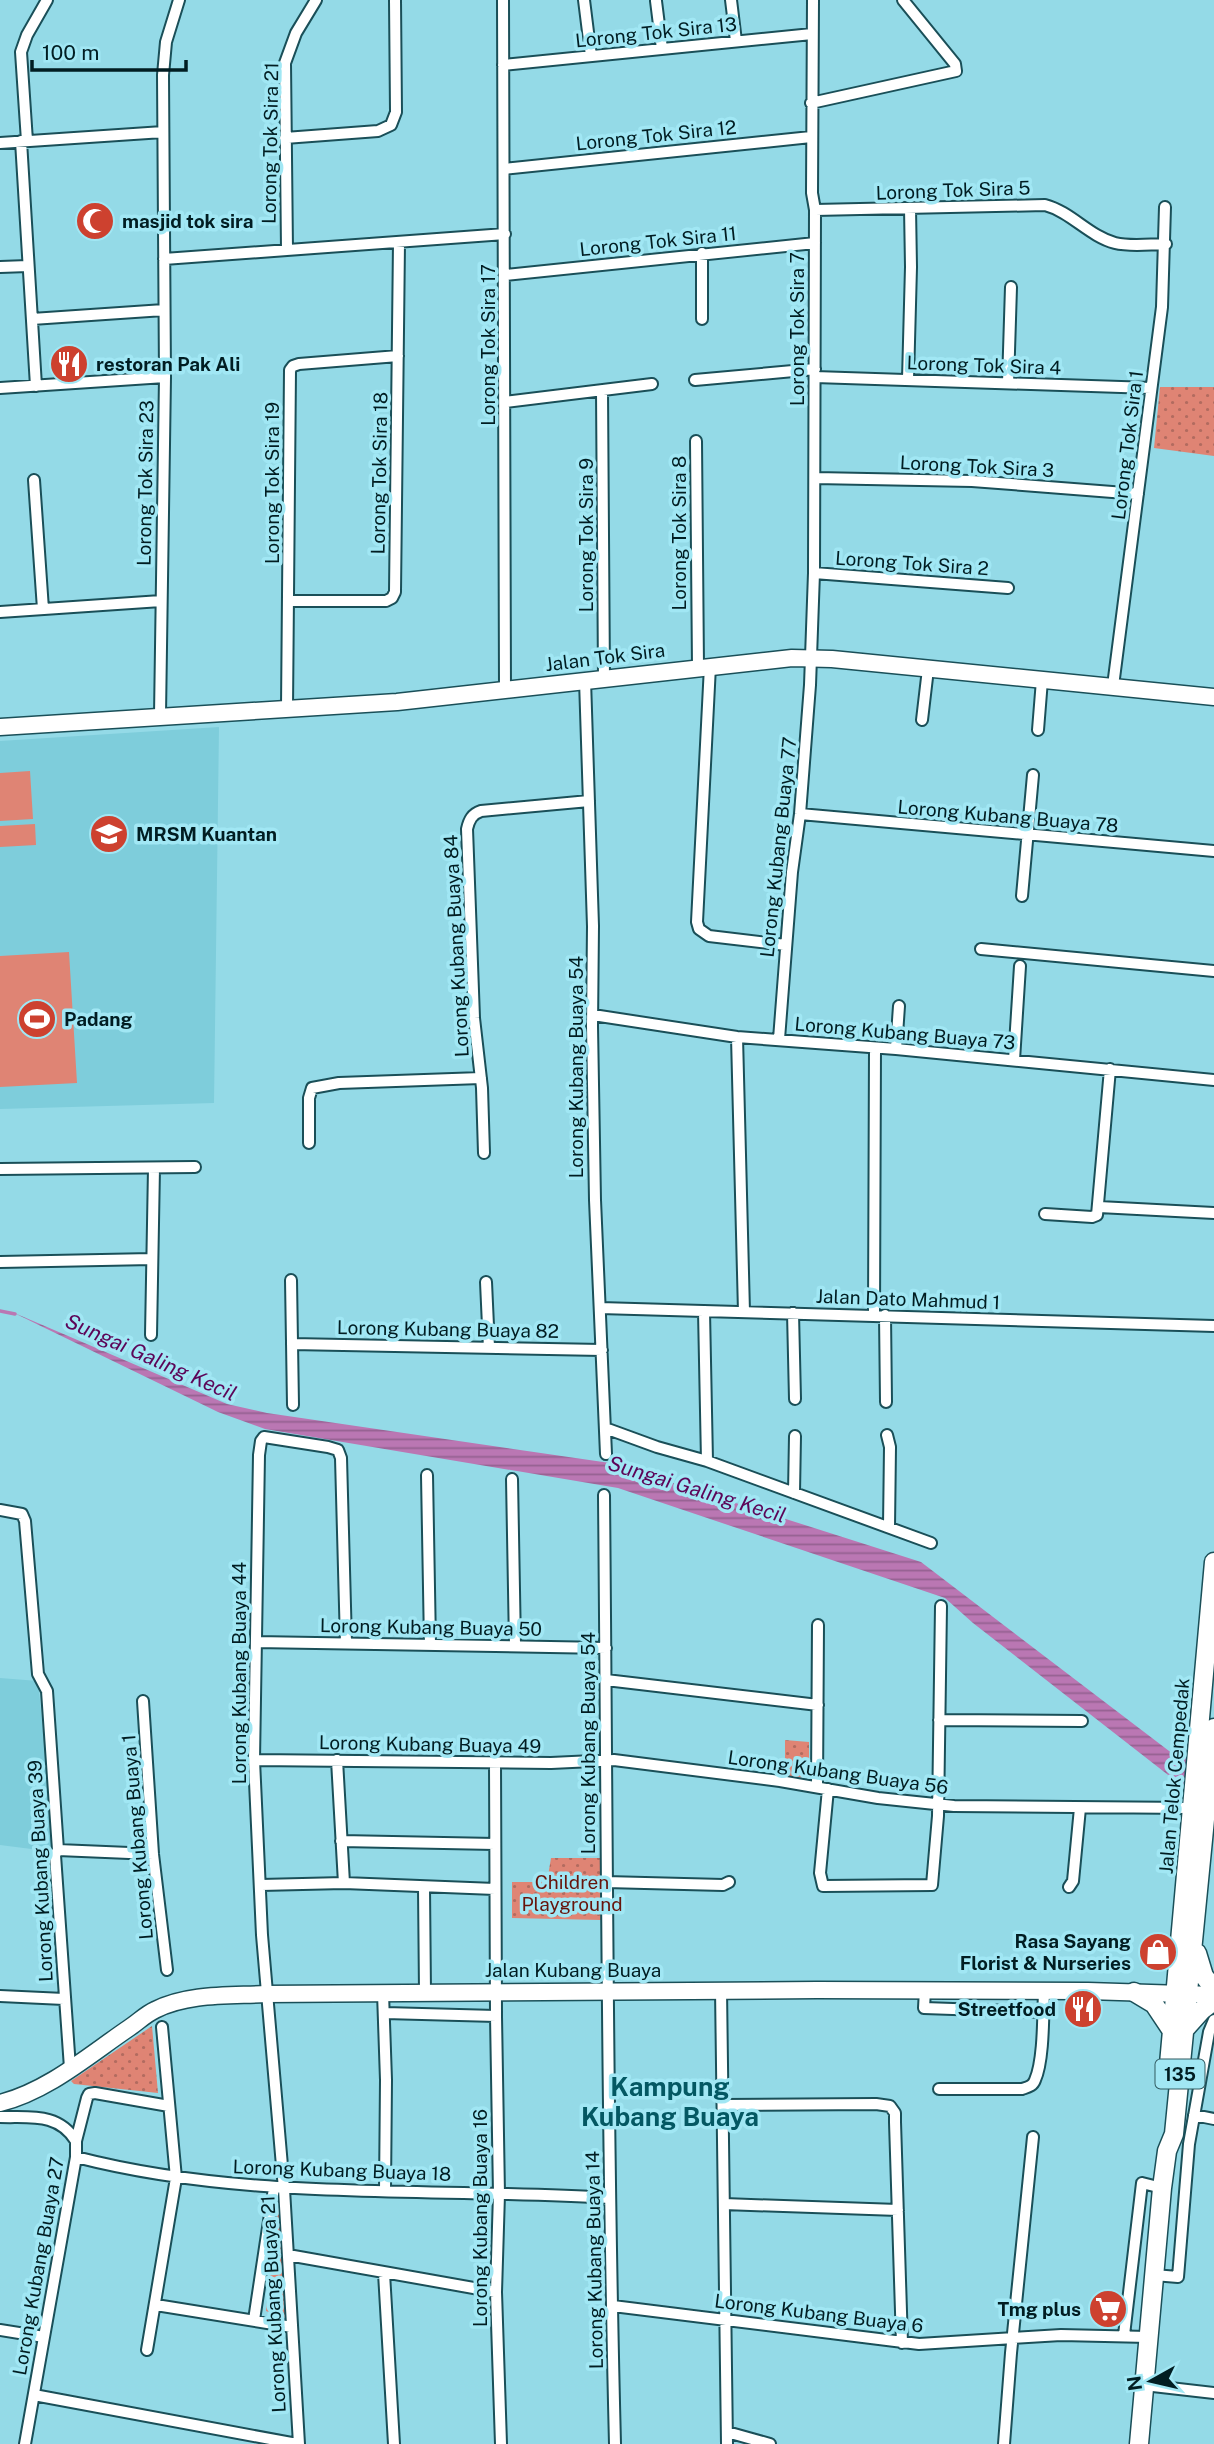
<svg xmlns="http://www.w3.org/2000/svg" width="1214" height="2444" font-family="'Public Sans',sans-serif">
<defs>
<pattern id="park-dots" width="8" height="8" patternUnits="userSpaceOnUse" patternTransform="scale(1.75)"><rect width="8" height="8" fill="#df8474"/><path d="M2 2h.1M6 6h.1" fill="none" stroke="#b26b5f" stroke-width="1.8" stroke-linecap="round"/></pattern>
<pattern id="water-rules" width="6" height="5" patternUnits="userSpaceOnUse" patternTransform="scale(1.75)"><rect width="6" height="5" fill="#ba77b3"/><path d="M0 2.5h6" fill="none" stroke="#956191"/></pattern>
</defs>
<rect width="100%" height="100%" fill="#94dae7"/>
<path fill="#7ecddb" d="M219,727L214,1103L0,1109V741Z
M0,1678L38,1681L55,1852L0,1845Z"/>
<path fill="#df8474" d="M30,771L33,819L0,821V773Z
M35,824L36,845L0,847V826Z
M69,952L77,1083L0,1087V956Z"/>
<path fill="url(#park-dots)" d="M1160,387H1214V456L1154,448Z
M785,1740L809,1742V1778L785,1776Z
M551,1858H600L601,1920L512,1918V1882H547Z
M152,2026L158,2093L74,2084L71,2081Z
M279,2201L286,2318L266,2311Z"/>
<path fill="url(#water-rules)" d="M12,1312L227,1404L267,1413L610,1463L921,1562L1173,1754L1214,1762V1789L1181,1785L973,1623L945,1598L618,1488L265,1429L218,1412Z"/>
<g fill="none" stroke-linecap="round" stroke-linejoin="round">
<path stroke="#ba77b3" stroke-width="3.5" d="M0,1311L15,1314"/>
<defs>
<path id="street" d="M503,0L505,691
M584,0L591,56
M731,0L736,41
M656,1L662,49
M503,65L812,34
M811,103L956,71L955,64L903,0
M285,138L378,131L391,125L396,112L395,0
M21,141L36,386
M27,141L21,52L27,35L47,0
M0,143L163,132
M504,169L811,137
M815,210L1045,205C1071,212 1089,236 1115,243C1131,247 1150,244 1166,244
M287,250L285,63L296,33L316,0
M164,259L505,234
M0,267L28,266
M505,275L815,243
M32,319L164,310
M702,319V253
M815,377L1151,388
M908,379L911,267L910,208
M695,380L815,369
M1008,383L1011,287
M0,388L165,377
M602,391L604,678
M505,402L652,384
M696,441L698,667
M815,478L972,481L1138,494
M34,480L43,609
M814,573L1008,588
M289,601H386L392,598L395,592L399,243
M0,612L161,601
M710,666L697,922L699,929L709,936L786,945
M585,680L593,926L592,1026L595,1200L606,1454
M1113,686L1162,307L1165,207
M287,708L290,370L293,366L299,364L398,356
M160,715L165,377L163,75L166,42L179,0
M922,720L928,669
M1038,730L1042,680
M800,814L1214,851
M1022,896L1033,775
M981,949L1214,971
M593,1015L737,1037L896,1049L1214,1080
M737,1037L744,1312
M779,1039L792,872L800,814L810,685L814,573L815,210L812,193L813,0
M896,1049L899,1006
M1014,1060L1020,966
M309,1143V1098L312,1088L339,1083L481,1078
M484,1153L482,1088L474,1018L467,829C469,820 472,814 481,811L589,801
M0,1169L195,1167
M1099,1207L1214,1213
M1045,1214L1092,1217L1097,1215L1110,1069
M0,1262L152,1259
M291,1280L293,1405
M486,1282L489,1348
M600,1308L1214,1326
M704,1311L707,1461
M793,1313L795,1399
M874,1315L875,1048
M885,1315L886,1402
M151,1335L154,1168
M292,1344L602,1350
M605,1428L657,1447L707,1461L931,1543
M887,1435L890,1447L889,1527
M427,1475L430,1644
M512,1479L515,1645
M794,1493L795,1436
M604,1495C607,1811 607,2128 615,2444
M0,1510L22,1514L25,1521L38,1674L47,1691L58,1850L55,1855L70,2068
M256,1642L606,1648
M606,1680L818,1705
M143,1701L153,1854L167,1970
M939,1720L1082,1721
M254,1760L551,1763L614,1760L780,1781L878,1798L954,1806L1192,1808
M337,1760L344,1883
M495,1763L496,2016L499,2194L496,2292L501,2444
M817,1787L818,1625
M828,1789L820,1873L823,1886L932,1885L938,1816L941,1606
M341,1841L495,1844
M58,1850L153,1854
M606,1882L723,1885L729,1882
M261,1885L344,1883L495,1889
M1069,1887L1073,1881L1080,1808
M424,1888L425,1993
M721,1989L727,2444
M925,1990L924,2008L1043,2012
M383,1993L386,2080L385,2190
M0,1996L64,1999
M385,2013L496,2016
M939,2089H1022C1028,2087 1033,2086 1035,2080C1044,2060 1043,2014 1044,1991
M723,2105L876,2104L890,2106L895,2113V2122L902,2343
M1194,2115L1214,2119
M0,2117C30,2118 58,2112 76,2141
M76,2157C250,2202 431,2187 609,2198
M724,2204L898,2210
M288,2255L496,2292
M384,2273L394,2444
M1154,2275L1178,2277L1189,2144L1209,2032L1214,2020
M156,2305L292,2327
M613,2306L919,2344L1061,2335L1148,2337
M254,2320L274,2188
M0,2330L44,2337
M1124,2335L1142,2183L1162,2188
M147,2350L176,2178L162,2027
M1144,2385L1214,2393
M34,2395L297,2444
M727,2432L770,2444
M25,2444L76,2157V2141L87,2098L89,2094L95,2093L169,2106
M299,2444L284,2189L262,1935L254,1760L259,1455L261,1441L264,1437L328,1447L338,1450L341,1458L346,1643
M1004,2444L1011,2353L1033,2137"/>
<path id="secondary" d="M0,727L397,702L792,658L832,659L1214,697
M0,2103C48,2091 89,2055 129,2028C138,2022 146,2014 155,2010C188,1993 231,1996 266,1994L817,1990L1088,1991L1214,1995"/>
<path id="primary" d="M1197,1953L1204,1976L1214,1989
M1134,1992L1154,2004L1172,2031
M1185,2029L1202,2010L1214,2001
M1169,2064L1214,1562
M1139,2444L1162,2188L1167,2151L1174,2134L1214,1728"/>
</defs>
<use href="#street" stroke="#1a4f58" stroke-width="14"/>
<use href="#secondary" stroke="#1a4f58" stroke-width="19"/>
<use href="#primary" stroke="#1a4f58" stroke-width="21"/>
<use href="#street" stroke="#fff" stroke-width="10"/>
<use href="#secondary" stroke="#fff" stroke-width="16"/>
<use href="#primary" stroke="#fff" stroke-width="18"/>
</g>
<defs>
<symbol id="mosque-disc" viewBox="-11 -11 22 22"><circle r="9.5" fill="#cd412f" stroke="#a1e7f4"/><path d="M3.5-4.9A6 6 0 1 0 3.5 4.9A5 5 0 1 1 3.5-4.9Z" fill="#fff"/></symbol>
<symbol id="restaurant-disc" viewBox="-11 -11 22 22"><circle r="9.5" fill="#cd412f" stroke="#a1e7f4"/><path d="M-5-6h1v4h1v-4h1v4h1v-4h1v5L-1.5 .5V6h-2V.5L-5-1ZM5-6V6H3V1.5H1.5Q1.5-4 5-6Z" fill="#fff"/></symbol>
<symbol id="school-disc" viewBox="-11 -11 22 22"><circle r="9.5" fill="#cd412f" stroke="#a1e7f4"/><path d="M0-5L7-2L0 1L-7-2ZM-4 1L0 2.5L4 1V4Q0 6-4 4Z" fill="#fff"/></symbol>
<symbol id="stadium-disc" viewBox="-11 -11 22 22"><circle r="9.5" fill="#cd412f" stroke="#a1e7f4"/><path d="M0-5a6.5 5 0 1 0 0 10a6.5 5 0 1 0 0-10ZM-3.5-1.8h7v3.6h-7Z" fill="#fff"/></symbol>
<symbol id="shop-disc" viewBox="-11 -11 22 22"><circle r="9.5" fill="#cd412f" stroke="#a1e7f4"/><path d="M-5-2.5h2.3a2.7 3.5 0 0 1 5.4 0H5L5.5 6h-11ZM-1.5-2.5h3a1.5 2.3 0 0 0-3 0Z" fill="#fff"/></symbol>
<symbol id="supermarket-disc" viewBox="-11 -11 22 22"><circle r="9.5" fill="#cd412f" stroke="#a1e7f4"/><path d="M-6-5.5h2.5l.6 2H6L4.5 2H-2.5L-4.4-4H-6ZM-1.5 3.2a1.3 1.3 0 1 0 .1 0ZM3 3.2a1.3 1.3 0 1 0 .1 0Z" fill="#fff"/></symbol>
</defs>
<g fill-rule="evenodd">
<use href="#mosque-disc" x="73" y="199" width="44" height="44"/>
<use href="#restaurant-disc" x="47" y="342" width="44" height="44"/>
<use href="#school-disc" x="87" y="812" width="44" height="44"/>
<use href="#stadium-disc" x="15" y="997" width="44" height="44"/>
<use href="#shop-disc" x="1136" y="1930" width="44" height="44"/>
<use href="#restaurant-disc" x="1061" y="1987" width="44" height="44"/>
<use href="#supermarket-disc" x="1086" y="2287" width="44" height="44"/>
</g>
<g text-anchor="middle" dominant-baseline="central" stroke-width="7" stroke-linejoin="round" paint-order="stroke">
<rect fill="#a1e7f4" stroke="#315a61" stroke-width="2" x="1155.5" y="2059.5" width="49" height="29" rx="5"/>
<g font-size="18" font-weight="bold" fill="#011d22">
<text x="1180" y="2074">135</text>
</g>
<g font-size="19" fill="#011d22" stroke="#a1e7f4">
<text transform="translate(656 32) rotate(-6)">Lorong Tok Sira 13</text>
<text transform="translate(656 135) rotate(-6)">Lorong Tok Sira 12</text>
<text transform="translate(270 143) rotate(-89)">Lorong Tok Sira 21</text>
<text transform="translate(953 190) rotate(-2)">Lorong Tok Sira 5</text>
<text transform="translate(658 241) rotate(-6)">Lorong Tok Sira 11</text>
<text transform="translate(797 329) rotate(-90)">Lorong Tok Sira 7</text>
<text transform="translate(488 345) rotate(-90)">Lorong Tok Sira 17</text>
<text transform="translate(984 365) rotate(2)">Lorong Tok Sira 4</text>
<text transform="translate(1127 445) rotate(-83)">Lorong Tok Sira 1</text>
<text transform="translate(977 466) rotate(3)">Lorong Tok Sira 3</text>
<text transform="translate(379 473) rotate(-89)">Lorong Tok Sira 18</text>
<text transform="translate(145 483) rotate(-89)">Lorong Tok Sira 23</text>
<text transform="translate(272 483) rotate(-90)">Lorong Tok Sira 19</text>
<text transform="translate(679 533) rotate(-90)">Lorong Tok Sira 8</text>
<text transform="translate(586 535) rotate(-90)">Lorong Tok Sira 9</text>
<text transform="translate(912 563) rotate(4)">Lorong Tok Sira 2</text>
<text transform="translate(605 657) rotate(-7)">Jalan Tok Sira</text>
<text transform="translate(1008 816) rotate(5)">Lorong Kubang Buaya 78</text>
<text transform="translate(778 847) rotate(-84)">Lorong Kubang Buaya 77</text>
<text transform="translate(456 946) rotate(-93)">Lorong Kubang Buaya 84</text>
<text transform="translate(905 1033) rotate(5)">Lorong Kubang Buaya 73</text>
<text transform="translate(576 1067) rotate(-90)">Lorong Kubang Buaya 54</text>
<text transform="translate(908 1299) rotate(2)">Jalan Dato Mahmud 1</text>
<text transform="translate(448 1329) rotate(1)">Lorong Kubang Buaya 82</text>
<text transform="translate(431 1627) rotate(1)">Lorong Kubang Buaya 50</text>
<text transform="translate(239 1673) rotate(-90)">Lorong Kubang Buaya 44</text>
<text transform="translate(588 1743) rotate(-90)">Lorong Kubang Buaya 54</text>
<text transform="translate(430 1744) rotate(1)">Lorong Kubang Buaya 49</text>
<text transform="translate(838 1772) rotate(8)">Lorong Kubang Buaya 56</text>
<text transform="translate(1174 1776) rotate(-85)">Jalan Telok Cempedak</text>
<text transform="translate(137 1837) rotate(-95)">Lorong Kubang Buaya 1</text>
<text transform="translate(40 1871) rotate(-93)">Lorong Kubang Buaya 39</text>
<text x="573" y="1970">Jalan Kubang Buaya</text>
<text transform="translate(342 2170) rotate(2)">Lorong Kubang Buaya 18</text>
<text transform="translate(480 2218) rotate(-90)">Lorong Kubang Buaya 16</text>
<text transform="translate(594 2260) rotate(-91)">Lorong Kubang Buaya 14</text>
<text transform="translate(38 2266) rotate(-80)">Lorong Kubang Buaya 27</text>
<text transform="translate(273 2304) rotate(-93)">Lorong Kubang Buaya 21</text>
<text transform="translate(819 2313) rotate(7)">Lorong Kubang Buaya 6</text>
</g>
<g font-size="19" font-weight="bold" fill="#011d22" stroke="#a1e7f4" text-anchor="start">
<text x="122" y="221">masjid tok sira</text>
<text x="96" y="364">restoran Pak Ali</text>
<text x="136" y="834">MRSM Kuantan</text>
<text x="64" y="1019">Padang</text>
<text x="1131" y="1941" text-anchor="end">Rasa Sayang<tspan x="1131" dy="22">Florist &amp; Nurseries</tspan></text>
<text x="1056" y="2009" text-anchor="end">Streetfood</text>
<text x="1081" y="2309" text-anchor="end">Tmg plus</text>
</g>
<g font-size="19" fill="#67140b" stroke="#a1e7f4">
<text x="572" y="1882">Children<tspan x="572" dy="22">Playground</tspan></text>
</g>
<g font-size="21" font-style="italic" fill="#5c0558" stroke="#a1e7f4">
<text transform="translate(151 1357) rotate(24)">Sungai Galing Kecil</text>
<text transform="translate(697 1489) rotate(17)">Sungai Galing Kecil</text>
</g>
<g font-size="26" font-weight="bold" fill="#045863" stroke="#a1e7f4">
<text x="670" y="2086">Kampung<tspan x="670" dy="30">Kubang Buaya</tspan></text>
</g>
</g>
<g transform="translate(1151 2381) rotate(262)" stroke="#a1e7f4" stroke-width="5" paint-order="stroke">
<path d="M0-5L12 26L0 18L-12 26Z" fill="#011d22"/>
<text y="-10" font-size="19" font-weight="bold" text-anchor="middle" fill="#011d22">N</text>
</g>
<path d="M32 60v10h154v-10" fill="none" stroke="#011d22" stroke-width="3.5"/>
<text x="42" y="60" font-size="21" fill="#011d22" stroke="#a1e7f4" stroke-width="5" paint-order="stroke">100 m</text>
</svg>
